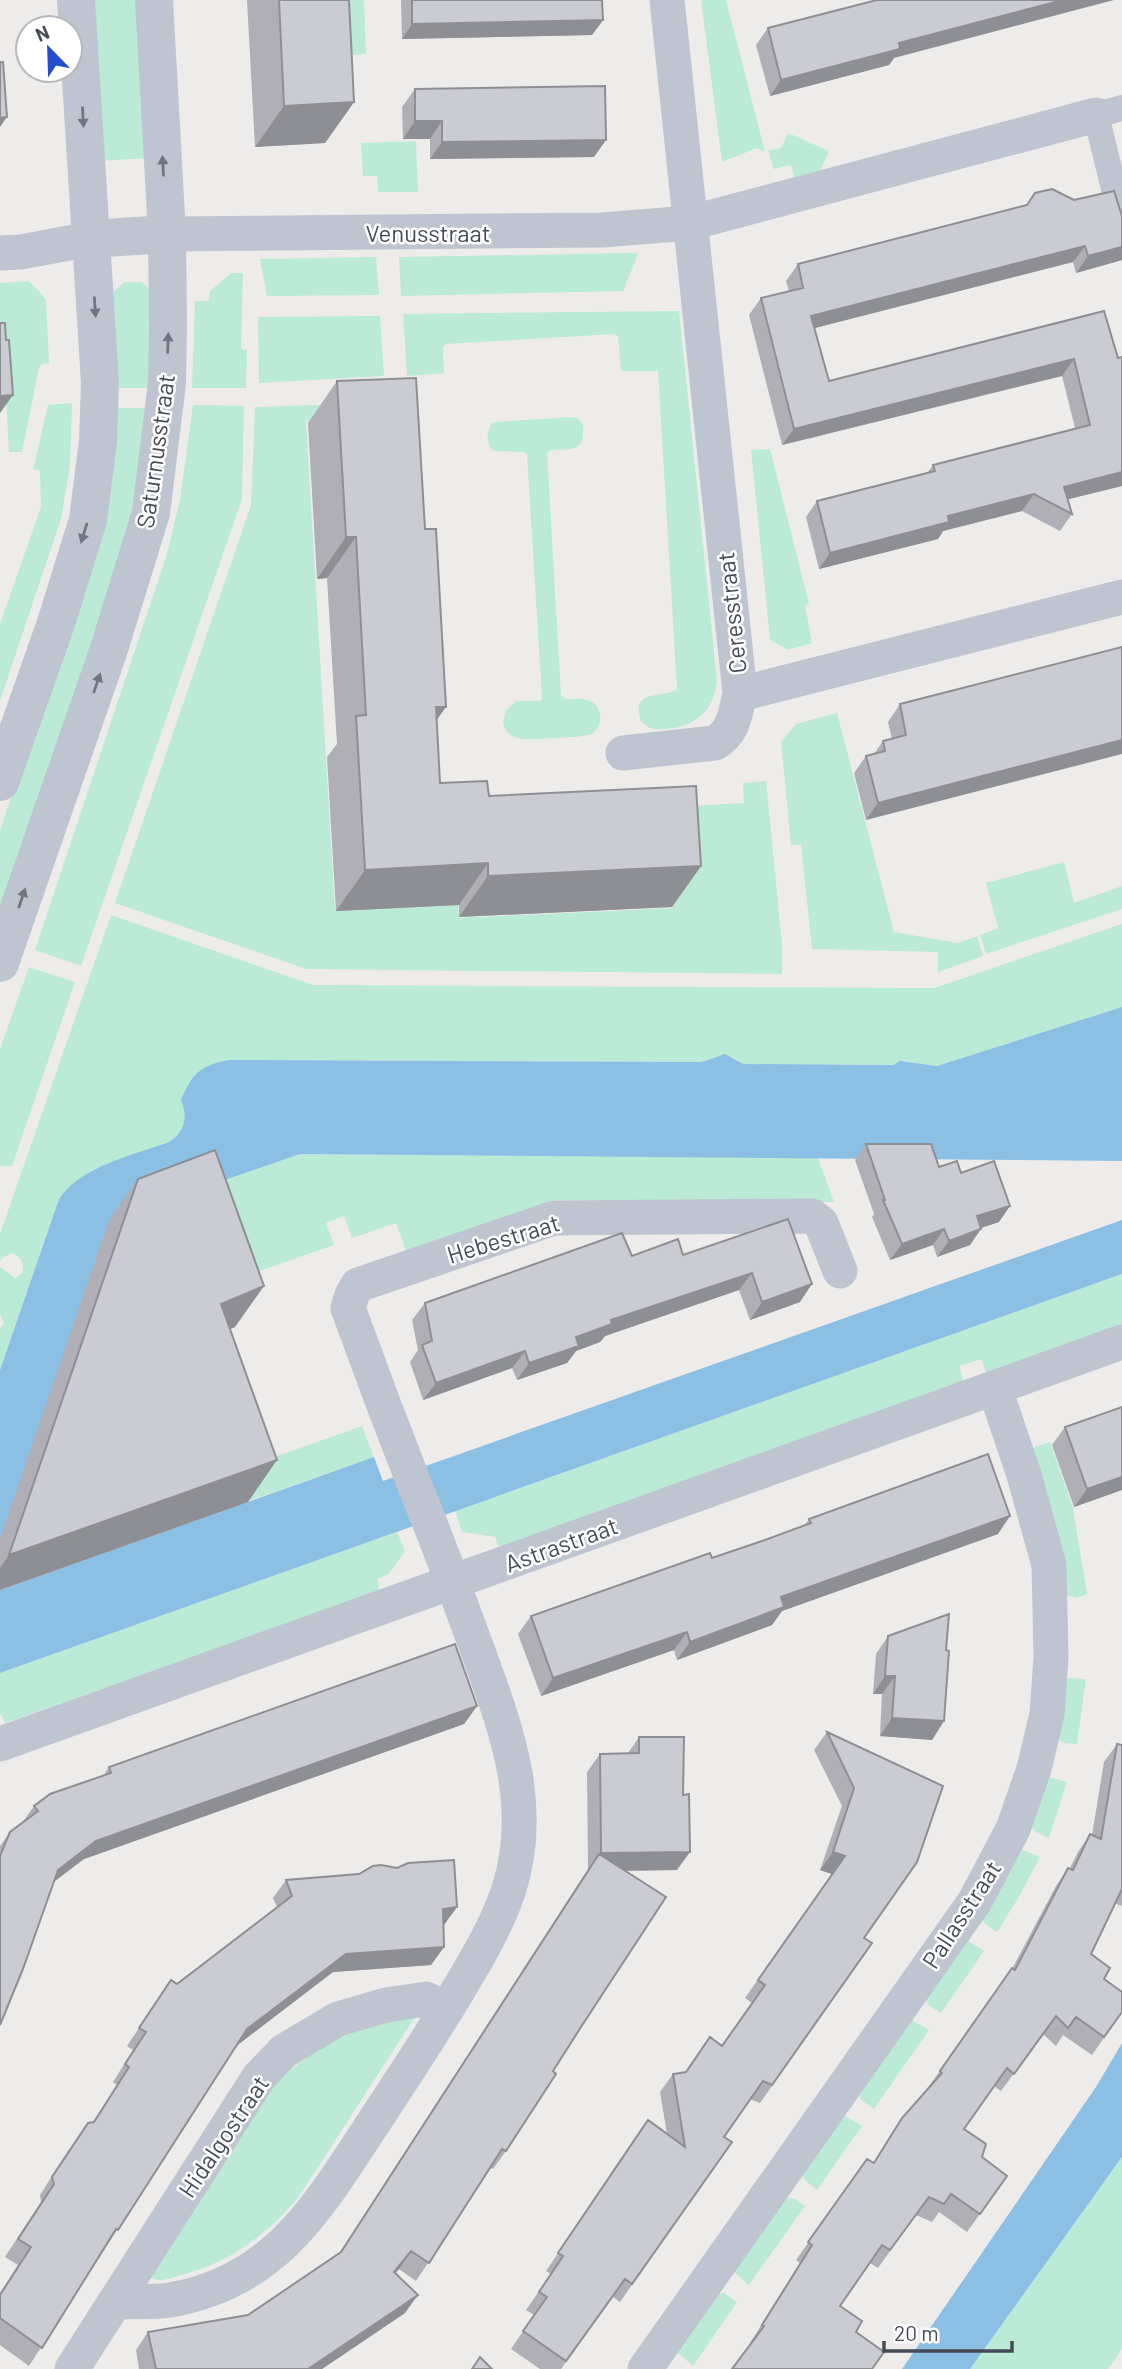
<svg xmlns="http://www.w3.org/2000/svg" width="1122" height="2369" font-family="Barlow,sans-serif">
<rect width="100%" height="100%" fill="#eeeceb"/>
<path fill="#bbead6" d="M90,0H140L149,158L99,161Z
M333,0H364L366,54L335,56Z
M701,0H726L765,152L757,148L722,162Z
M788,133L829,151L819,173L795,179L791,165L774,169L768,151L781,148Z
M416,141L418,192H378L377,176H363L361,143Z
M632,253L638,254L623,291L401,296L399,257Z
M376,257L379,295L267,296L260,259Z
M231,273H243L241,349L247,350L246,388H192L195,301H209V292Z
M29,281L46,299L49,363L42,364L39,368L22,452H9L2,323H0V283Z
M125,282H142L152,292V388H113L112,293Z
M679,311L717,680C715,709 695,728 666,729C655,730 650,730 641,721C629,688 664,699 677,689L658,371H621L618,336L615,334L446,344L443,347L444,373L407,376L403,314Z
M380,316L384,376L259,383L258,317Z
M72,403L70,466L61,519L0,701V624L41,507L40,470H33L48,405Z
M384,403L388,418L306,421L335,910L458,905L459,918L673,908L664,792L675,807L744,803L743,783L766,781L782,943V974L306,969L115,903L251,505L255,407Z
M193,405L244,406L242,499L81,966L35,950L167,554L180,500Z
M113,408H151L126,547L0,917V830L75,612Z
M571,417L577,418C583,423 584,426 583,434C583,453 564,449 550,450L547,453L561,695L565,699C572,699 581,698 587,700C603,704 605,726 591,734C585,738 530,739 521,739C515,738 510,735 506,731L503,723L506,710L517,701H540L542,698L527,454L523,452L493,451C486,444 486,431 492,423L496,422Z
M770,449L809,604L805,605L812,643L788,650L770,640L751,450Z
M837,713L894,932L958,943L977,936L983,956L938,972V952L812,949L801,845H791L781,742L796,724Z
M1064,862L1074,903L1122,886V909L986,954L980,935L998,928L986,883Z
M111,915L313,985L934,988L1122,924V1007L937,1066L900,1061L894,1065L744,1064C728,1052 718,1055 701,1062L230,1060C201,1069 193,1071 181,1100C188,1118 185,1131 169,1142C135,1155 79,1168 59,1199L0,1370V1329L4,1323L0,1314V1267L15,1278L22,1273C25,1263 21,1257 12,1253L2,1258L0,1261V1234Z
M29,967L75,982L12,1166H0V1049Z
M300,1154L818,1158L834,1202L555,1200L407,1253L396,1223L352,1238L344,1216L326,1223L334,1245L220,1285L187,1193Z
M1122,1274V1326L987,1374L981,1359L959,1366L964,1382L519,1542L498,1546L495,1537L462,1532L455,1511Z
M362,1426L374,1457L248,1501L238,1470Z
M1050,1442L1073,1508L1087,1594L1077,1598L1066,1595L1027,1450Z
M397,1532L405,1551L389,1574L377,1579L380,1591L5,1723L0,1713V1673Z
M1069,1678L1086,1679L1077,1744L1064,1743L1058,1739L1066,1679Z
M1052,1778L1067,1782L1049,1838L1036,1832L1031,1827L1046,1779Z
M1023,1850L1040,1857L1020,1895L997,1932L985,1924L981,1918L1017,1852Z
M968,1941L984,1951L941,2013L928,2005L926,1999Z
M415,2017L298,2198C266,2236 227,2264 178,2276C169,2279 160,2282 151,2278L150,2276L274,2085C303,2058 337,2032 377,2023C389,2020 403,2019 415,2017Z
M912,2020L929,2030L874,2109L861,2100L858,2093Z
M845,2116L862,2126L817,2190L805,2180L801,2173Z
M1122,2157V2349L1108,2369H970Z
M784,2197L795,2199L805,2206L749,2285L734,2272Z
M717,2293H724L737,2302L693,2366L677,2352Z"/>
<path fill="#8bc0e4" d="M1122,1007V1161L300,1154L187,1193L0,1542V1370L59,1199C81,1166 134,1155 169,1142C185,1131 188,1118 181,1100C192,1073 201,1065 230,1060L701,1062L725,1054L744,1064L893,1065L900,1061L937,1066Z
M1122,1220V1274L0,1673V1590L374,1457L383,1481Z
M1122,2043V2157L970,2369H902L1096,2087Z"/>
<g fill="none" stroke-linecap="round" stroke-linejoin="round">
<path stroke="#bfc5d0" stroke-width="26" d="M1122,108L1096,115L1122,222"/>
<path stroke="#bfc5d0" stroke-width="35" d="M667,0L740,694L1122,597
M167,234L602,230L690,223L1096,115
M0,253L21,252L90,239
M623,753L715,743C734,732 735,714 740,694
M0,1744L1122,1342
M115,2302C133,2301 152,2303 170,2300C273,2282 315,2212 368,2131C399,2084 431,2036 460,1987C479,1955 497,1925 509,1889C536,1803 505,1726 476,1646C457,1594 438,1542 417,1491C393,1430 370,1369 348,1308L352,1295L358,1285L554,1218L812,1216L821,1223L840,1271
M72,2369L259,2077L284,2051L338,2019L386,2005L426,1999L447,2009
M645,2369L975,1901L1013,1829L1034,1769L1047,1714L1051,1657L1049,1565L1024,1475L995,1389"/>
<path stroke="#bfc5d0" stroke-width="38" d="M90,239L167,234
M0,782L56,623L88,520L98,441L100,383L76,0
M0,963L108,652L151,513L167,383L168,327L167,234L154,0"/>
</g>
<path fill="#afafb5" d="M247,0H349L354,102L325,143L255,147Z
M401,0H602L603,20L592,35L402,39Z
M768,28L894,58L889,65L770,96L756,45Z
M415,89L594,157L430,159V139H403L402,107Z
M1035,193L1074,200L1122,216V260L1076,273L1073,262L815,328L829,381L1104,311L1118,358L1122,357V486L1068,499L1072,514L1060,531L1022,511L943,531L938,539L819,569L806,517L817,501L927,473L933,465L1075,428L1062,376L782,445L749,315L761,298L789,291L786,281L798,264L1027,205Z
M337,381L437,721L440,783L489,796L701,866L672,907L459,917V905L336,911L327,757L337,744L327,578L317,579L308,423Z
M1122,647L866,820L854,773L866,756L874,754L883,741L892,739L888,722L900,704Z
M866,1144L961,1173L999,1222L981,1228L970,1245L937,1257L933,1245L890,1260L872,1217L874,1214L855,1160Z
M138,1179L235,1327L230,1329L248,1502L0,1590V1539L109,1220Z
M788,1219L800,1302L750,1320L739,1290L605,1336L600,1342L576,1351L567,1363L517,1380L512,1368L423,1400L410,1362L418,1350L412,1320L425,1303L632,1256L683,1255Z
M1122,1407V1490L1074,1507L1052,1445L1065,1427Z
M809,1519L998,1534L782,1611L772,1625L677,1660L674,1650L541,1696L518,1634L531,1616L712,1558L762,1541L805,1525Z
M888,1636L944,1721L932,1740L880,1736L882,1694H873L876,1654Z
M477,1706L464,1724L84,1859L54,1882L0,2025V1846L10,1832L22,1823L34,1806L103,1776L109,1767Z
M827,1732L943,1786L864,1938L872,1943L760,2103L750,2099L724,2137L732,2142L620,2302L613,2297L561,2369H540L511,2349L534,2315L526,2310L551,2274L546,2271L635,2138L667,2134L660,2092L673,2074L686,2072L722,2046L752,2003L745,1998L832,1874L820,1870L842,1806L814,1750Z
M639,1737L677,1870L626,1871L581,2027L553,2071L506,2151L493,2169L491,2168L416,2281L399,2269L396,2273L405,2313L322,2369H139L136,2350L148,2332L248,2315L340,2253L588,1870L587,1772L600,1754L628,1753Z
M1117,1744L1122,1745V1905L1121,1906L1115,1903L1091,1954L1122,2012L1092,2055L1063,2035L1056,2046L1043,2034L1001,2091L994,2086L964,2129L982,2157L1007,2176L967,2232L939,2212L932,2222L916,2215L878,2268L870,2263L840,2306L856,2332L751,2344L750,2343L800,2263L796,2260L867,2159L873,2163L902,2118L927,2089L1012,1969L1056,1886L1068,1868H1070L1078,1852L1090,1834L1092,1835L1104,1762Z
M286,1880L457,1907L443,1925L444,1947L431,1965L333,1972L237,2045L29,2366L0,2345V2293L18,2265L5,2257L41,2202L40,2195L61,2162L88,2123L93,2122L117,2085L113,2082L133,2050L127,2046L171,1980L177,1984L277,1907L273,1898Z"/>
<path fill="#8e8f94" d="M1063,0H1114L894,58L889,65L770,96L781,80L899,43Z
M603,20L592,35L402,39L412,24Z
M354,102L325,143L255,147L284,106Z
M7,117L0,127V118Z
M415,121H442L430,139H403Z
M606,140L594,157L430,159L442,142Z
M1085,246L1073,262L799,332L811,316Z
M1122,247V260L1076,273L1088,256Z
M1074,359L1062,376L782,445L794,429Z
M13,395L0,413V396Z
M1122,472V486L1053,503L1064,487Z
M1034,494L1022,511L943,531L938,539L819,569L830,553L948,516Z
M346,537H356L327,578L317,579Z
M436,707H446L417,748Z
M1122,740V754L866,820L878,803Z
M488,863L459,905L336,911L365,870Z
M701,866L672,907L459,917L488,876Z
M1010,1206L999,1222L966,1233L977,1216Z
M944,1229L933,1245L890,1260L902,1244Z
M981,1229L970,1245L937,1257L949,1241Z
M752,1273L739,1290L605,1336L600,1342L576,1351L567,1363L517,1380L529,1363L611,1320Z
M812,1284L800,1302L750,1320L762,1302Z
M264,1286L235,1327L192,1345L221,1304Z
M525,1351L512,1368L423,1400L436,1383Z
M277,1460L248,1502L0,1590V1568L9,1555Z
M1122,1477V1490L1074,1507L1087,1489Z
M1010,1516L998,1534L782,1611L772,1625L677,1660L690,1642L781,1597Z
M687,1632L674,1650L541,1696L553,1678Z
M885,1676H895L882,1694H873Z
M477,1706L464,1724L84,1859L45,1888L58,1870L96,1841Z
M892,1718L944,1721L932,1740L880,1736Z
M690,1852L677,1870L588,1871L601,1853Z
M833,1852L845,1856L832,1874L820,1870Z
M457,1907L444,1925L430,1927L443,1909Z
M444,1947L431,1965L333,1972L235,2047L247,2029L346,1954Z
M411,2251L399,2269L381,2290L394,2272Z
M418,2295L405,2313L322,2369H308Z"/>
<path fill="#cbccd3" stroke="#8e8f94" stroke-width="2" d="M279,0H349L354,102L284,106Z
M412,0H602L603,20L412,24Z
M877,0H1063L899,43L900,49L781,80L768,28Z
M0,62H3L7,117L0,118Z
M605,86L606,140L442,142V121H415V89Z
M1052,189L1074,200L1114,191L1122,216V247L1088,256L1085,246L811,316L829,381L1104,311L1118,358L1122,357V472L1064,487L1072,514L1034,494L948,516L949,522L830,553L817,501L935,471L933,465L1090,425L1074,359L794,429L761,298L803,288L798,264L1027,205L1035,193Z
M0,323H5L6,340H9L13,395L0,396Z
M416,378L425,529H436L446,707H436L440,783L487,781L489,796L696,786L701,866L488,876V863L365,870L356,716L366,715L356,537H346L337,381Z
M1122,647V740L878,803L866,756L885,751L883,741L906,735L900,704Z
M866,1144H931L939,1167L957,1161L961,1173L994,1161L1010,1206L977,1216L981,1229L949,1241L944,1229L902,1244L883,1200H885Z
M215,1150L264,1286L221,1304L277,1460L9,1555L138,1179Z
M788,1219L812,1284L762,1302L752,1273L611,1320L612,1324L576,1337L579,1346L529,1363L525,1351L436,1383L422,1345L432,1341L425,1303L622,1233L632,1256L678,1239L683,1255Z
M1122,1407V1477L1087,1489L1065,1427Z
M988,1454L1010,1516L781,1597L784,1607L690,1642L687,1632L553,1678L531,1616L710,1553L712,1558L762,1541L811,1523L809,1519Z
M949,1614L946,1650L949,1651L944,1721L892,1718L895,1676H885L888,1636Z
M455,1644L477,1706L96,1841L58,1870L23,1969L0,2025V1856L10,1832L38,1811L34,1806L50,1794L111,1773L109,1767Z
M827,1732L943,1786L917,1862L864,1938L872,1943L772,2085L763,2081L724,2137L732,2142L632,2284L625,2279L566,2361L523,2331L547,2297L539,2292L563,2256L558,2253L648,2120L685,2147L673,2074L686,2072L710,2037L722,2046L765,1985L758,1980L845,1856L833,1852L854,1788Z
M639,1737H684L683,1795L689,1794L690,1852L601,1853L600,1754L639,1753Z
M1117,1744L1122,1745V1889L1091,1954L1110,1968L1104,1979L1122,1992V2012L1104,2037L1076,2017L1068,2028L1056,2016L1014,2074L1007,2068L964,2129L986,2144L982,2157L1007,2176L980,2214L951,2194L944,2204L929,2197L890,2250L882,2245L840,2306L862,2321L856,2332L884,2352L872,2369H732L764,2326L762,2325L812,2245L808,2242L867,2159L874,2163L902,2118L942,2073L940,2071L1012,1968L1015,1970L1068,1868L1073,1870L1090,1834L1101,1839Z
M599,1854L666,1897L581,2027L553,2071L556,2074L506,2151L502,2149L429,2263L411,2251L394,2272L418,2295L308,2369H156L148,2332L248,2315L341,2252Z
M454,1860L457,1907L443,1909L444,1947L346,1954L247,2029L118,2230L116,2229L42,2348L0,2318V2295L31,2247L18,2239L54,2184L52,2177L88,2123L94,2122L129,2067L125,2064L146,2032L139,2028L171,1980L177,1984L292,1896L286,1880L359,1874L373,1866L381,1865L397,1868L408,1863Z
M480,2357L492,2369H472Z"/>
<defs><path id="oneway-solid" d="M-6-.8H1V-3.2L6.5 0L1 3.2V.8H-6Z" transform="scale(1.75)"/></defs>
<g fill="#707681">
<use href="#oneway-solid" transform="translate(83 117) rotate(87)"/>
<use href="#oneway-solid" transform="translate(163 166) rotate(-93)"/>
<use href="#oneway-solid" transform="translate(95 307) rotate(86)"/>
<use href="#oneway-solid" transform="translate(168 343) rotate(-88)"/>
<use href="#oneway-solid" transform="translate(84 533) rotate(107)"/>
<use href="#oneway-solid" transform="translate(97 683) rotate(-71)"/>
<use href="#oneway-solid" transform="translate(22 898) rotate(-71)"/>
</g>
<g text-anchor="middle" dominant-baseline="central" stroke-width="5" stroke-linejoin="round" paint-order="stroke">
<g font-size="24" fill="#454b57" stroke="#fff">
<text x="428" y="232">Venusstraat</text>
<text transform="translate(155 451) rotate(-82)">Saturnusstraat</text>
<text transform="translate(731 613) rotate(-96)">Ceresstraat</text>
<text transform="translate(503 1238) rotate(-17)">Hebestraat</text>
<text transform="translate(561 1544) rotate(-20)">Astrastraat</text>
<text transform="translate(961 1914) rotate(-57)">Pallasstraat</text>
<text transform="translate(223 2136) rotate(-56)">Hidalgostraat</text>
</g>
</g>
<g transform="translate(49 49) rotate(337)"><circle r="33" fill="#ffffff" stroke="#b5b7bc" stroke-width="2"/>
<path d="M0-5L12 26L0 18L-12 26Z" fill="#254ece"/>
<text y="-10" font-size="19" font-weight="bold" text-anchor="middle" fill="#454b57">N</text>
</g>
<path d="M884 2341v10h128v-10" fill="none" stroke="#454b57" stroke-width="3.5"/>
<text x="894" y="2341" font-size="21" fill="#454b57" stroke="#ffffff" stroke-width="5" paint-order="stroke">20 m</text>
</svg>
